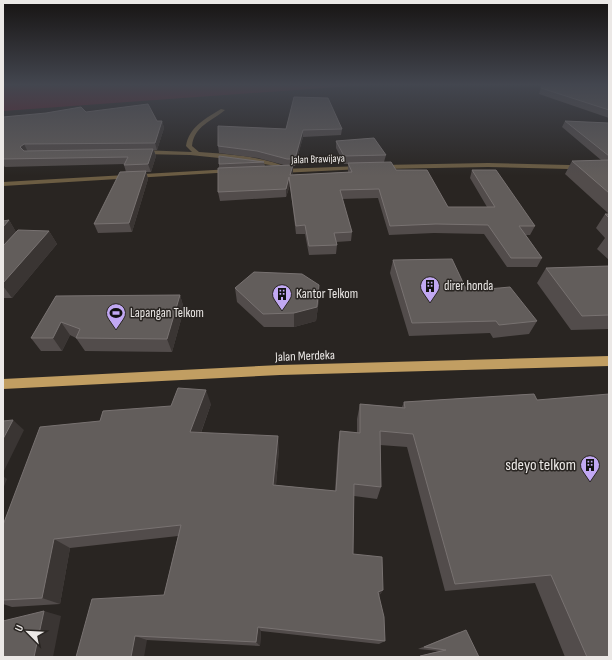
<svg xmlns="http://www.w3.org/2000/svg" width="612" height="660" font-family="'Sofia Sans Condensed',sans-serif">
<rect width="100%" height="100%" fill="#292522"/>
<path fill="#5c1f2d" d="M3,84H379L3,111Z"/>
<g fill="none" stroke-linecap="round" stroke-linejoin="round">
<path fill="#6c5d43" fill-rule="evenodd" d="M221,109L225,110C212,121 194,126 192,146L199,152C229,154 263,156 291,169V171L270,165L239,160L190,155L141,154L138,152L141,150L192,152L186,146C189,127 206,118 221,109Z"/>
<path fill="#6c5d43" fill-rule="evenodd" d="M488,163L609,166V170L488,167L381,169L378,167L381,165Z
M361,166L364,168L363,169L281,173L278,171L281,169Z
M231,169L233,170V172L3,186V182Z"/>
<path fill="#c19e62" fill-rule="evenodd" d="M609,356V366L280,375L3,389V379L280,365Z"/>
</g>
<path fill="#524c4b" d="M542,84H609V118L539,94Z
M86,112L157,121H162L164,128L157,150H154L156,156L151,172H146L148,179L132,232L98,233L94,224L126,172L124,165L125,164L5,167L3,165V117Z
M565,121L609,123V214L565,174L572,161L601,160L562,127Z
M286,129H342L341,135L303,137L295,166H293V173L292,175L348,172V164H344L336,148V141L386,155L384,162L448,207H487L470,178L472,170L535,226L530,235H526L542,258L537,267H507L484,234L434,233L389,235L378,198L342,199L352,232L351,241L336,242L337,245L336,254L309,255L305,234H296L290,185L286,197L220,201L218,192L219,168V164L264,162L265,166L284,165L258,158L219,153L218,146Z
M605,214H609V260L597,249L605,238L596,228Z
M9,220L16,232L49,231L57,244L12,298H3V221Z
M393,260L537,321L529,334L493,338L490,333L409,336L390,273Z
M609,266V329L571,330L537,283L546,268Z
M319,285V299L316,321L294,327H264L237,302L235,288Z
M180,295L184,309L172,352L85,351L76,338L70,335L62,351H41L31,338L56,296Z
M534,394L609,657H565L535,583L445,591L407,447L380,445L381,487L377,499L354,496L353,554L383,590L379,596L385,641L379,644L261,631L260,646L147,640L76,657L164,595L178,536L70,548L60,604L12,607L3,604V525L100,421L211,404L201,433L279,449L276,485L335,491L338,444L340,431L357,433V419L360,404L402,407L404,402Z
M459,632L479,657H416L439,651L418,649Z"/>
<path fill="#3a3533" d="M162,121L164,128L157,150L155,143Z
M303,130V137L295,166V159Z
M24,144L28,152L24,155L20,147Z
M153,149L156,156L151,172L148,164Z
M293,165V173L290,183V175Z
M146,171L148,179L132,232L129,223Z
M289,177L290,185L286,197V189Z
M9,220L16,232L3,247V227Z
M49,231L57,244L12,298L3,286V283Z
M319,285V299L316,321L294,327V313Z
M180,295L184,309L172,352L167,339Z
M61,322L70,335L62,351L53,338Z
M206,390L211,404L196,446L190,432Z
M13,420L24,430L3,473V439Z
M278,436L279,449L275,496L273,485Z
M3,476L7,479L3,489Z
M54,539L70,548L60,604L42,598Z
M383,590L378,597V592Z
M44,611L61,616L53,657H34Z
M258,627L261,631L260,646L256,642Z
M135,636L147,640L144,657H131Z"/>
<path fill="#625d5b" stroke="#787271" d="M542,84L571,85L570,84H609V110L541,88Z
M294,97L328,98L342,129L303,130L295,159H287L257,151L218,146V126L286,129Z
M148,104L157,121H162L155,143L24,144L20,147L24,151L153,149L148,164L124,165L128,157L3,159V117L46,113L81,107L86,112Z
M565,121L609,123V156Z
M374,138L386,155L344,156L336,141Z
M219,156L264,162L219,164Z
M609,160V193L572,161Z
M391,162L396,170H427L448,207H495L472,170H496L535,226H519L542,258H511L488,225L436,224L390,226L379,189L340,190L352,232L334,233L337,245L309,246L305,225L296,226L289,177L286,189L218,192V168L293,165L290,175L352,172L348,163Z
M146,171L129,223L94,224L120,172Z
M605,214H609V218Z
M9,220L3,227V221Z
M18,230L49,231L3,283V246Z
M452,259L467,291L510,287L537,321L499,325L496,321L412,323L393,260Z
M609,266V315L582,316L546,268Z
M254,272L302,274L319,285L317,307L294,313L263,314L235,288Z
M180,295L167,339L76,338L80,329L61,322L53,338H31L56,296Z
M178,388L206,390L190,432L278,436L273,485L336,491L340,431L360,433V404L405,408L404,402L534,394L537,400L609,394V657H587L551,575L455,584L413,434L380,431L381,487L354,484L353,554L382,557L383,590L378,592L384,617L385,641L258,627L256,642L135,636L131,657H76L92,599L164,595L181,525L54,539L42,598L3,600V525L40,427L100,421L103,411L171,406Z
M13,420L3,439V421Z
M44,611L34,657H3V621Z
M466,630L479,657H421L420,656L446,650L424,647Z"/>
<linearGradient id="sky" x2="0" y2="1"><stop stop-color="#171413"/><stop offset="0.48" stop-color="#43464f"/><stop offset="1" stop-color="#43464f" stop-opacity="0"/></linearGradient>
<rect width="612" height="176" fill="url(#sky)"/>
<defs>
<symbol id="building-pin" viewBox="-11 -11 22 30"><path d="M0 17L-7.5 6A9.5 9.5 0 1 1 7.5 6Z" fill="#c1a8f3" stroke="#292522"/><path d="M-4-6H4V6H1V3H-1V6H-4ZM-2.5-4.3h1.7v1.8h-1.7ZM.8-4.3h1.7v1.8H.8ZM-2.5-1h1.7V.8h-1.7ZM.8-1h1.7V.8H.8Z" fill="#111"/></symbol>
<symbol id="stadium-pin" viewBox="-11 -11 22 30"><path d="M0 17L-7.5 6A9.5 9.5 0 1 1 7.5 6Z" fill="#c1a8f3" stroke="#292522"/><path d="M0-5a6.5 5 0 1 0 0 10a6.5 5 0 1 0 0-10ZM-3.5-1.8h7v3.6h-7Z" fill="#111"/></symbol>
</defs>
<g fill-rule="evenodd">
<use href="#building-pin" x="419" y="275" width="22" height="30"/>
<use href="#building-pin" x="271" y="283" width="22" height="30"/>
<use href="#stadium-pin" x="105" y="302" width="22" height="30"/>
<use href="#building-pin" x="579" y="454" width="22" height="30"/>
</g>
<g text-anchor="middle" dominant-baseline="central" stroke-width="3" stroke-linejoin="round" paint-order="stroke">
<g font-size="11" fill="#ebe8e6" stroke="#292522">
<text transform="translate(318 159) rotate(-2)">Jalan Brawijaya</text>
</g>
<g font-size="13" fill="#ebe8e6" stroke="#292522" text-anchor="start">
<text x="444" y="286">direr honda</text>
<text x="296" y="294">Kantor Telkom</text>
<text x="130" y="313">Lapangan Telkom</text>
</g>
<g font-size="13" fill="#ebe8e6" stroke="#292522">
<text transform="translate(305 356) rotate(-2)">Jalan Merdeka</text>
</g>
<g font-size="16" fill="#ebe8e6" stroke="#292522" text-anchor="end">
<text x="576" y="465">sdeyo telkom</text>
</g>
</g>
<rect width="612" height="660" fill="none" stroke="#ebe8e6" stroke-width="8"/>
<g transform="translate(28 632) rotate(294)" stroke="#292522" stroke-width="3" paint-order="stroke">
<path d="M0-3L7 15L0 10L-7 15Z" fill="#ebe8e6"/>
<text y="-6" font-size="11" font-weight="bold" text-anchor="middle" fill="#ebe8e6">U</text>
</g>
</svg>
